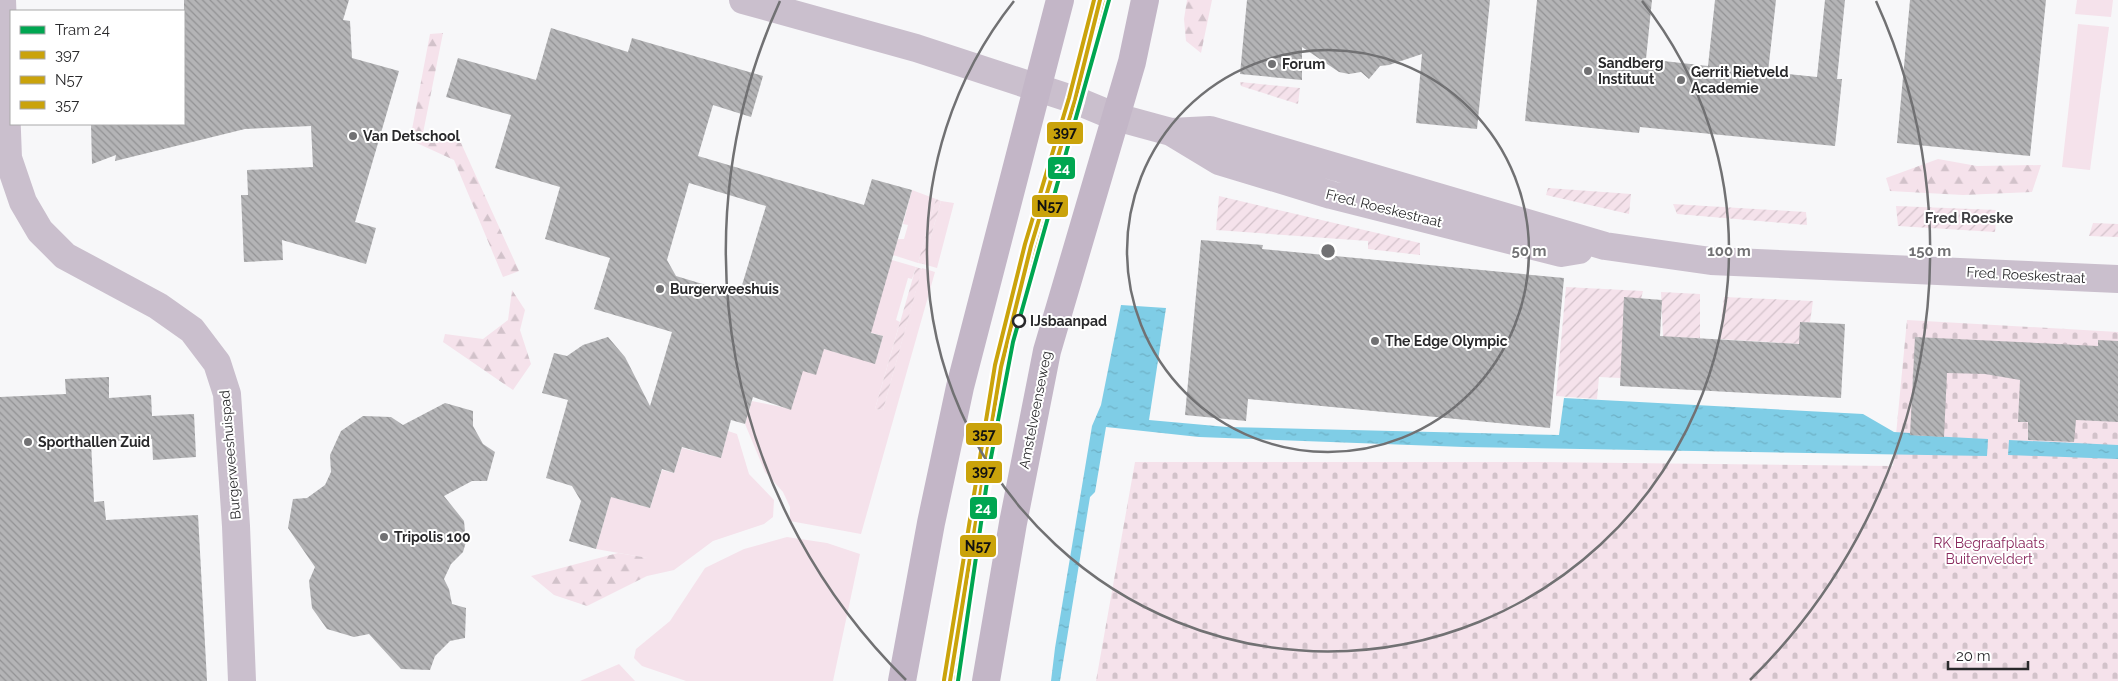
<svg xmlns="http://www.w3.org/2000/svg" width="2118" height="681" font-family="Raleway,sans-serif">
<defs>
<pattern id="forest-firs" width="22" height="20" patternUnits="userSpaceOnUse" patternTransform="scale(1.25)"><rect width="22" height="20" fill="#f5e2eb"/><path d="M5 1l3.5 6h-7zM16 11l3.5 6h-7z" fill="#d2c2ca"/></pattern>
<pattern id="cemetery-stones" width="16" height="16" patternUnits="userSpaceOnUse" patternTransform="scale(1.25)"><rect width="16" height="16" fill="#f5e2eb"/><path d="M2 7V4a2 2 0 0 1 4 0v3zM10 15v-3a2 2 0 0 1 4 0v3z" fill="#d2c2ca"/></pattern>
<pattern id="garden-furrows" width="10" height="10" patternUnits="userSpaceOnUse" patternTransform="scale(1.25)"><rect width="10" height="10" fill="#f5e2eb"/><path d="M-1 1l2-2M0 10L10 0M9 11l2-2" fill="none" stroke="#d2c2ca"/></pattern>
<pattern id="water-ripples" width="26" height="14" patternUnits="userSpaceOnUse" patternTransform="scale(1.25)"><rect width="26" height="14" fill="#7fcde6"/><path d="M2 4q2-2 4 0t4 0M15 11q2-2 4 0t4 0" fill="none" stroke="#6eb0c5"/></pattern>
<pattern id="building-back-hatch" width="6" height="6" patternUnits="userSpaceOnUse" patternTransform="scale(1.25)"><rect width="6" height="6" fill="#b4b4b6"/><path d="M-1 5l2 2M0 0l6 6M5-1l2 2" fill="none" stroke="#929294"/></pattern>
</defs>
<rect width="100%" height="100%" fill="#f7f7f9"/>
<path fill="#f5e2eb" d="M2077,0H2113L2111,17L2075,14Z
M2078,24L2109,27L2090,170L2062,167Z
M912,190L936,199L918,263L893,255L898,239H904L908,225L903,224Z
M941,201L954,203L937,268L923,264Z
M892,260L916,267L912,279L908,278L896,320L900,322L875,409L883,410L922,268L935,272L861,534L790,521V507L783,492L765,472L745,424L752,401L791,409L802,371L824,349L875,363L883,336L818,318Z
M728,431L737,434L749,474L774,500L773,517L764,524L713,541L674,570L647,576V558L596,549L611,497L650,508L662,470L674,473L682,448L721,458Z
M787,537L827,543L860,554L833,681H686L642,666L634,658L636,649L670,621L705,568L744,549Z
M619,664L635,681H580Z"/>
<path fill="url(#forest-firs)" d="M1187,0H1212L1201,53L1186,41L1184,19Z
M443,33L423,133L461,143L519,271L503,277L454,160L410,140L430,34Z
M1938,159L1977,166L2041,165L2032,192L1963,195L1890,191L1886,178Z
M512,290L525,310L520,330L531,364L513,390L443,342L445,334L483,339L508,320Z
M618,553L648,558L647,576L587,606L554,595L531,576Z"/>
<path fill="url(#cemetery-stones)" d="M1907,320L2118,332V681H1096L1135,462H1541L1893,466Z"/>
<path fill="url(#garden-furrows)" d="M1240,82L1300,88L1298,104L1241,86Z
M1548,188L1631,194L1629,214L1546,195Z
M1219,196L1420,243V255L1368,249V241L1216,230Z
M936,199L941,201L923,264L918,263Z
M1673,204L1806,212L1807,225L1677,214Z
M1896,206L1997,210L1995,232L1898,226Z
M2093,223L2118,224V237L2089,236Z
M916,267L922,269L883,410L875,409Z
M1566,287L1643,291L1621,378L1599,377L1597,399L1556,396Z
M1661,292L1700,294V338L1663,337Z
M1724,297L1813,301L1810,322L1801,323L1800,344L1719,339Z"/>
<path fill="url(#water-ripples)" d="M1121,305L1166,308L1149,420L1227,427L1559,435L1564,398L1863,414L1894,432L1910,433V435L1988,439L1987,456L1464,447L1199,437L1106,427L1095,492L1090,497L1060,681H1051L1055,648L1092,426L1101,405Z
M2009,440L2118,445V459L2008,455Z"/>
<path fill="url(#building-back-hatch)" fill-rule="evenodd" d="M184,0H349L343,20L350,21L352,58L399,71L355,222L376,228L366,264L282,240L283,260L244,262L241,195H248L247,170L313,167L311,126L245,129L115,161L116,155L92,164L91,124H184Z
M1247,0H1490L1477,129L1416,123L1422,54L1389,65L1380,66L1369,79L1361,72L1349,74L1339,72L1302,47V80L1240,74Z
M1537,0H1652L1646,59L1708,66L1715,0H1776L1768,72L1817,77L1825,0H1845L1837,79H1842L1835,146L1640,127L1639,133L1525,121Z
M1910,0H2046L2030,156L1897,143Z
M551,28L628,52L632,38L763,76L751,117L713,105L698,156L864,205L872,179L912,190L871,333L883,336L875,364L824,349L816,375L803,371L791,410L753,397L745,424L731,420L721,458L682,447L674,473L662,469L650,508L611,497L596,549L569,541L581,501L572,486L546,478L568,400L542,393L554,353L567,356L583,345L608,337L625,357L650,406L672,332L594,309L610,258L545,239L560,187L495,168L511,115L446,97L458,58L536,80ZM689,183L766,206L739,295L676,276L667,260Z
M1201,240L1263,245L1262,249L1564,278L1550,428L1248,399L1246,421L1185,415Z
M1624,297L1662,300L1660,336L1799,344L1800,322L1845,324L1841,398L1620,386Z
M1915,337L2098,346V340L2118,341V422L2076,420L2074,442L2028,440V422H2018L2020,380L1985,374L1947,373L1944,437L1910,435Z
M109,377V398L151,395L152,416L194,414L196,457L153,460L152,439L91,442L94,502L104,501L106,520L198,515L207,681H0V397L66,394L65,379Z
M445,403L473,411V426L483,444L495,452L487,481H472L444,496L464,521L466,542L463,552L451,564L444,579L449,589L452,604L466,608L465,638L450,641L435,656L430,670L401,669L369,634L354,637L327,629L312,608L309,581L315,567L288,528L293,499L307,498L325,485L331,472L330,455L341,431L363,416L391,417L403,425Z"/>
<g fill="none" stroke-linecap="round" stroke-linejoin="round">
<path stroke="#cabfcd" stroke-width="28" d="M2,0L8,158L23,202L40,231L65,256L158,306L192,330L217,363L227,394L236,526L242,681
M743,0L916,48L1075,100L1116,117L1171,132L1219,161L1331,195L1561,253L1579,250
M1171,132L1210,130L1605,246L1711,261L2118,279"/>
<path stroke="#c3b6c7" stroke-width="28" d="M902,681L931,523L960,387L1060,0
M986,681L1013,523L1047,351L1132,62L1145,0"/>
<defs>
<path id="bus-1" d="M950,681L1001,367L1031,246L1075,100L1100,0"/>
<path id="bus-2" d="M956,681L1007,368L1037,248L1081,102L1106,2"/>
<path id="bus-3" d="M944,680L995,365L1025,244L1069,98L1094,0"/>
</defs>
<use href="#bus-1" stroke="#fff" stroke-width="8"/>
<use href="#bus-2" stroke="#fff" stroke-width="8"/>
<use href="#bus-3" stroke="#fff" stroke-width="8"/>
<use href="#bus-1" stroke="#caa30b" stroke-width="4"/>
<use href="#bus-2" stroke="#caa30b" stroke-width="4"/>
<use href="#bus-3" stroke="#caa30b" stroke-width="4"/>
<defs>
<path id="tram-1" d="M958,681L989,468L1013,342L1109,0"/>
</defs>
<use href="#tram-1" stroke="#fff" stroke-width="8"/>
<use href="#tram-1" stroke="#00a651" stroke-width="4"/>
</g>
<g fill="none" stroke="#717173" stroke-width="2.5">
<circle cx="1328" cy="251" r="201"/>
<path d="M1642 1A401 401 0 1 1 1014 1"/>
<path d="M906 680A602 602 0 0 1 780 1M1876 1A602 602 0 0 1 1750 680"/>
</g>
<g fill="#717173" stroke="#fff" stroke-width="2">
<circle cx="1272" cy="64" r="5"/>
<circle cx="1588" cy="71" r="5"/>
<circle cx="1681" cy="80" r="5"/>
<circle cx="353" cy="136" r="5"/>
<circle cx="660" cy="289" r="5"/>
<circle cx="1375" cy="341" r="5"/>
<circle cx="28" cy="442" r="5"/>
<circle cx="384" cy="537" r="5"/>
</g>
<circle fill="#fff" stroke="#29292b" stroke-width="2.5" cx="1019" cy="321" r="6"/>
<g text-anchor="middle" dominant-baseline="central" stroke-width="4" stroke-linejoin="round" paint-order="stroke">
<g font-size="14" font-weight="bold" fill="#29292b" stroke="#fff" text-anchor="start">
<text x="1598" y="63">Sandberg<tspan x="1598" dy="16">Instituut</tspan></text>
<text x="1282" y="64">Forum</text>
<text x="1691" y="72">Gerrit Rietveld<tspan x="1691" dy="16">Academie</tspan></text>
<text x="363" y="136">Van Detschool</text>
<text x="670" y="289">Burgerweeshuis</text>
<text x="1385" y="341">The Edge Olympic</text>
<text x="38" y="442">Sporthallen Zuid</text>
<text x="394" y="537">Tripolis 100</text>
</g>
<g font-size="14" fill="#29292b" stroke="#fff">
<text transform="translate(1384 208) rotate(14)">Fred. Roeskestraat</text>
<text transform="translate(2026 275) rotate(3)">Fred. Roeskestraat</text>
<text transform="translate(1035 410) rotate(-79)">Amstelveenseweg</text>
<text transform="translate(230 455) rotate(-95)">Burgerweeshuispad</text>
</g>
<g font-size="14" font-weight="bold" fill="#29292b" stroke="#fff" text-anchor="start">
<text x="1030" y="321">IJsbaanpad</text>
</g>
<g font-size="14" fill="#89285d" stroke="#fff">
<text x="1989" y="543">RK Begraafplaats<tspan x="1989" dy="16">Buitenveldert</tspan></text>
</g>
<g font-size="15" font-weight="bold" fill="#404043" stroke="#fff">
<text x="1969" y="218">Fred Roeske</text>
</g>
</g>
<circle cx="1328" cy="251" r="8" fill="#717173" stroke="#fff" stroke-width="2.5"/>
<g font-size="15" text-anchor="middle" font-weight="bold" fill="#717173" stroke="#fff" stroke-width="4" stroke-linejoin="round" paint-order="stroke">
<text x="1529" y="256">50 m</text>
<text x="1729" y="256">100 m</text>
<text x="1930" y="256">150 m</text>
</g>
<g stroke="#fff" stroke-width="2">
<rect x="1046" y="121" width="38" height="24" rx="5" fill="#caa30b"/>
<rect x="1047" y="156" width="29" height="24" rx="5" fill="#00a651"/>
<rect x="1031" y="194" width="38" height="24" rx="5" fill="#caa30b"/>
<rect x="965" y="422" width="38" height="24" rx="5" fill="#caa30b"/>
<rect x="965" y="460" width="38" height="24" rx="5" fill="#caa30b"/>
<rect x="969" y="496" width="29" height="24" rx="5" fill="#00a651"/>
<rect x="959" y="534" width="38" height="24" rx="5" fill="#caa30b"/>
</g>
<g font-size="14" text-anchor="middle" font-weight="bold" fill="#fff">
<text x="1062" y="173">24</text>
<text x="983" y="513">24</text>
</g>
<g font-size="14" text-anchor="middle" font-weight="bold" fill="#111">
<text x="1065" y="137">397</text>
<text x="1050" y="211">N57</text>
<text x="984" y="439">357</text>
<text x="984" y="476">397</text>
<text x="978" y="551">N57</text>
</g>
<rect x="10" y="10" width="175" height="115" fill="#ffffff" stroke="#a9a9aa"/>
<rect x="20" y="26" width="25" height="8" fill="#00a651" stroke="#a9a9aa"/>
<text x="55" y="35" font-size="15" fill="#29292b">Tram 24</text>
<rect x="20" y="51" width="25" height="8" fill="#caa30b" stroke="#a9a9aa"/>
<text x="55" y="60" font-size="15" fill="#29292b">397</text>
<rect x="20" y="76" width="25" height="8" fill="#caa30b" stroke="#a9a9aa"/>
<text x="55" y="85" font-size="15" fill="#29292b">N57</text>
<rect x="20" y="101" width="25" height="8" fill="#caa30b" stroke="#a9a9aa"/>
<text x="55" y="110" font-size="15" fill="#29292b">357</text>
<path d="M1948 661v8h80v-8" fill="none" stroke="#29292b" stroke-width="2.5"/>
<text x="1956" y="661" font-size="15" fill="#29292b" stroke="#ffffff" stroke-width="4" paint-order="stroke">20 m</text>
</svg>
